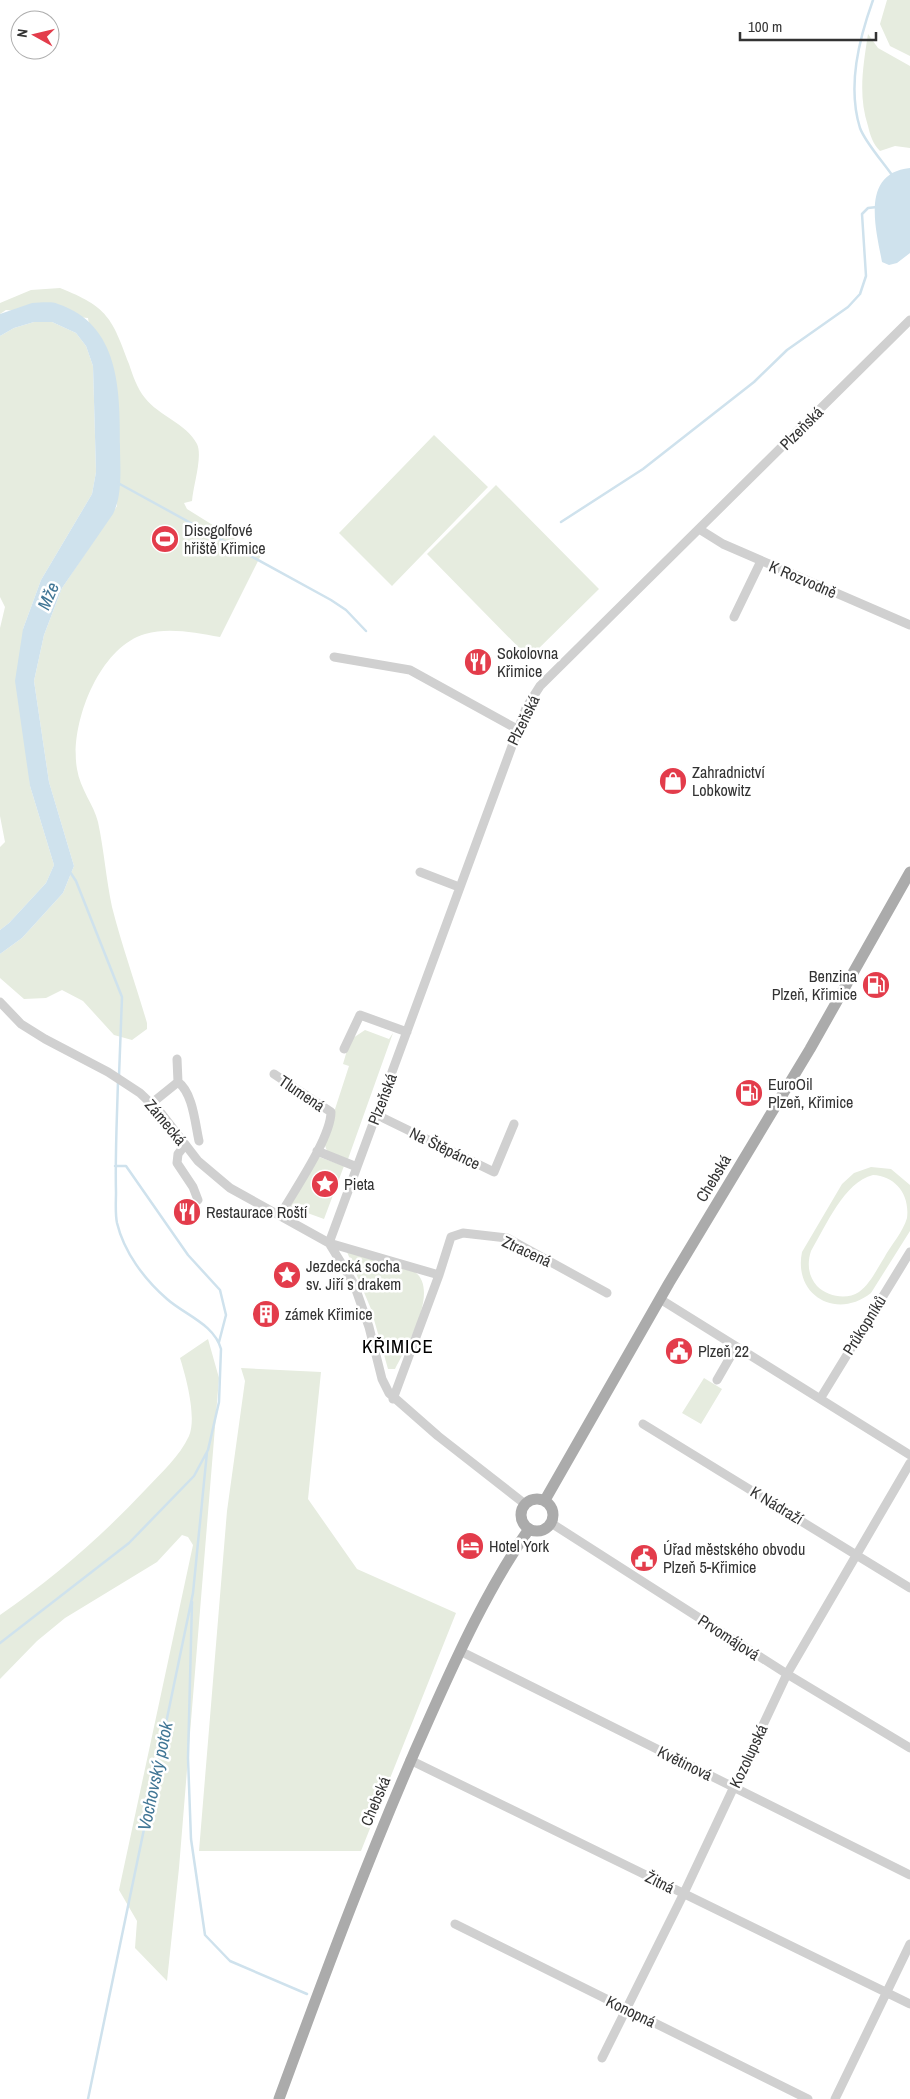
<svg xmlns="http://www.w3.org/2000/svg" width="910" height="2099" font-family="'Archivo Narrow',sans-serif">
<rect width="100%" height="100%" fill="#fff"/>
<path fill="#e6ecdf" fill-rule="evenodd" d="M887,0H910V56L890,46L880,24Z
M868,34L878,48L910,66V148L895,146L880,151C873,144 870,135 868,126C858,95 863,67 868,34Z
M60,288C108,307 112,318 129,364C133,376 137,388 145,398C159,416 186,423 197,444C203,456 193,486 192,501L184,503L187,509L261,555L220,637C195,633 170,627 145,634C99,647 69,725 77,769C80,789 94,805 98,822C104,850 106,879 112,907C122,946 136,985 147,1023V1029L132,1040L114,1035L83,1001L62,990L46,998L24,999L0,978V954L22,938L63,893L74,866L49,782L34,681L44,635L62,588L117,506L88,318L6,310L0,314V303L31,290Z
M34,322H52L76,333L86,346L93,366L96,472L92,494L41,580L23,629L30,786L54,865L46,883L9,923L0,930V847L5,842L0,816V628L5,607L0,597V336L14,328Z
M434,435L488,487L392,586L339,533Z
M496,485L599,589L529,658L427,554Z
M365,1030L389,1039L393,1033L348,1159L327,1151L324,1143L349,1066L343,1064L350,1040Z
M319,1157L344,1166L324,1219L288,1206Z
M871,1167L891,1169L910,1185V1231L871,1293C837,1320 793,1296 802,1252L842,1184L854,1173ZM873,1175C895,1176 910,1194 907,1218C903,1232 891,1245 884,1258C877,1269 870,1284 859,1292C847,1300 828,1297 817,1286C808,1276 807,1263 811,1251C826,1226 844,1182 873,1175Z
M347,1252L415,1272C440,1291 406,1347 395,1369H388L371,1309Z
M208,1339L219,1378L179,1868L167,1981L135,1948L137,1921L119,1890L193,1545L188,1537L182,1535L157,1562L65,1618L37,1641L0,1679V1615C54,1578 102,1536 146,1489C161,1473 180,1456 189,1436C197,1417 186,1377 180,1358Z
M241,1368L321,1372L308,1499L357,1569L456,1613L361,1851H199L227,1511L245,1381Z
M704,1378L722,1389L701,1424L682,1413Z"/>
<path fill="#cfe2ed" d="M910,168V253L897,263L889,265L882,262C876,229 860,173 910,168Z
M32,303C40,303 51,301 58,304C120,325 120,390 120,446C120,467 123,494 113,514L62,588L44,635L34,681L49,782L74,866L63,893L22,938L0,954V930L9,923L46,883L54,865L30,786L15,681L23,629L41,580L92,494L96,472L93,366L86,346L76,333L52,322H34L14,328L0,336V314Z"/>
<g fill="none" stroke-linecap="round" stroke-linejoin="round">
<path stroke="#cfe2ed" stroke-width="2.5" d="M873,0C859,39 847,86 860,128C865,142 883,162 892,175
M118,483L331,600L346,610L366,631
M561,522L643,469L754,382L787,350L848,307L860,294L866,276L862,214L868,208L877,207
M70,872L76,881L122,997L119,1076
M115,1166H126L188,1255L220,1290L226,1315L219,1342
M192,1602L188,1758L191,1839L205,1935L230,1961L307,1994
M0,1643L129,1543L194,1476L208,1450L219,1402L221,1349C214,1324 185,1315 167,1299C144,1279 124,1252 117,1223C115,1213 116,1202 116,1192C115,1155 117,1118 118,1081
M88,2099L193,1593L207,1452"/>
<path stroke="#d0d0d0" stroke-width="9" d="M699,529L723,544L910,625
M734,617L761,561
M334,657L410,670L517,729
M420,872L459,887
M0,1002L21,1024L45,1039L108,1072L140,1093L161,1113L198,1161L230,1188L329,1243L439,1275
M344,1049L360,1015L407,1032
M177,1059L178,1082
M274,1074L331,1112C331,1136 298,1185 285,1207
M178,1082C193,1093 195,1123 199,1141
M152,1103L178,1082
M375,1114L494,1172L514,1124
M185,1145L178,1154L177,1163L193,1187L198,1200
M317,1151L357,1167
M329,1243L526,708L540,686L910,320
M329,1243L354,1284L369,1327L382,1379L389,1393L438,1436L525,1504
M660,1299L910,1455
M717,1380L736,1347
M393,1399L439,1275L451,1237L463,1233L507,1238L607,1293
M820,1399L910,1252
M643,1424L910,1588
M551,1523L787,1674L910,1748
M460,1651L910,1875
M410,1760L910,2004
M455,1924L808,2099
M602,2058L684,1893L787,1674L910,1463
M835,2099L910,1944"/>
<path stroke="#ababab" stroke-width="11" d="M521 1515a16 16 0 1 1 32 0a16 16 0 1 1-32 0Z
M545,1500L669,1283L810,1049L910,872
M279,2099C326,1971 373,1844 429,1719C458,1654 488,1588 529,1529"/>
</g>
<defs>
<symbol id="stadium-disc" viewBox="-11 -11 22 22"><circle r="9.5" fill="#e33c4b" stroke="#fff"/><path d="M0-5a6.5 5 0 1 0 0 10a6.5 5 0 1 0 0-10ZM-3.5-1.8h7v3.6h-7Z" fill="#fff"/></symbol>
<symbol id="restaurant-disc" viewBox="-11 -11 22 22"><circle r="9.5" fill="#e33c4b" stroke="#fff"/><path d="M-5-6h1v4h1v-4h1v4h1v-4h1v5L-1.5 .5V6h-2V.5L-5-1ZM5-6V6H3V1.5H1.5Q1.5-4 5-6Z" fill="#fff"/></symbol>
<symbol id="shop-disc" viewBox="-11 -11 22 22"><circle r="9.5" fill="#e33c4b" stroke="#fff"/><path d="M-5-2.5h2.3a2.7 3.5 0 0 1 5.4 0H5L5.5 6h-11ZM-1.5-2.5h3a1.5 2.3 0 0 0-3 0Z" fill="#fff"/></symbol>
<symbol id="fuel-disc" viewBox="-11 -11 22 22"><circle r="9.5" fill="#e33c4b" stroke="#fff"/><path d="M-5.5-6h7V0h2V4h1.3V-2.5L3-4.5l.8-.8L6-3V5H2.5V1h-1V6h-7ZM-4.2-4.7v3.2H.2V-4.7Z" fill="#fff"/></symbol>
<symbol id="sight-disc" viewBox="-11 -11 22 22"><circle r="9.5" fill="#e33c4b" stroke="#fff"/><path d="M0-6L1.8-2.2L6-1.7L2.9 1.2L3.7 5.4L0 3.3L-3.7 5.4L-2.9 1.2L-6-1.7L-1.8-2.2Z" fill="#fff"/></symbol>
<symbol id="building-disc" viewBox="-11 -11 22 22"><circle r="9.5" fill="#e33c4b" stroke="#fff"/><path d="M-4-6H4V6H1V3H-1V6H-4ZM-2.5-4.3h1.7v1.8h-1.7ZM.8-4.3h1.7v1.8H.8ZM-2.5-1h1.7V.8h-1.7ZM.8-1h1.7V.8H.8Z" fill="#fff"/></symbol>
<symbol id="civic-disc" viewBox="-11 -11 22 22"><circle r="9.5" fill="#e33c4b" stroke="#fff"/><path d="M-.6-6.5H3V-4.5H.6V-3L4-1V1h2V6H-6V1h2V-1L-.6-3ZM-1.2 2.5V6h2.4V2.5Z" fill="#fff"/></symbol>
<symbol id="hotel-disc" viewBox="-11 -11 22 22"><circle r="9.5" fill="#e33c4b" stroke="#fff"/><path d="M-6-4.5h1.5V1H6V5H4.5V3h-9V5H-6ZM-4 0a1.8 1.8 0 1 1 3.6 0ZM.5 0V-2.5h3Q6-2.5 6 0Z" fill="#fff"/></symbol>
</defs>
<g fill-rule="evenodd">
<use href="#stadium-disc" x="149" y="523" width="32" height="32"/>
<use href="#restaurant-disc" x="462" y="646" width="32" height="32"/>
<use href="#shop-disc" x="657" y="765" width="32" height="32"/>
<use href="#fuel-disc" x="860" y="969" width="32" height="32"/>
<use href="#fuel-disc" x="733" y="1077" width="32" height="32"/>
<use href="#sight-disc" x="309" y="1168" width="32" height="32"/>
<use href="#restaurant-disc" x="171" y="1196" width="32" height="32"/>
<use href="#sight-disc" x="271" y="1259" width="32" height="32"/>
<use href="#building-disc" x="250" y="1298" width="32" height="32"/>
<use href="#civic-disc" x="663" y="1335" width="32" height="32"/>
<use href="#hotel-disc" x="454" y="1530" width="32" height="32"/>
<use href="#civic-disc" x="628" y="1542" width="32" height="32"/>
</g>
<g text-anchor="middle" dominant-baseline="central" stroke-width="5" stroke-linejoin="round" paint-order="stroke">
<g font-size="16" fill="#333" stroke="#fff">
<text transform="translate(801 428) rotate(-45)">Plzeňská</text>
<text transform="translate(803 579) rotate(23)">K Rozvodně</text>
<text transform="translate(523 720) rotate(-64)">Plzeňská</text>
<text transform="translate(302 1093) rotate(34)">Tlumená</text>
<text transform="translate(382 1099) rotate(-69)">Plzeňská</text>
<text transform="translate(166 1122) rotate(50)">Zámecká</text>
<text transform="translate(445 1148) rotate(26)">Na Štěpánce</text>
<text transform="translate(713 1178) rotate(-59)">Chebská</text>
<text transform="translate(527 1251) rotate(25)">Ztracená</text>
<text transform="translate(864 1325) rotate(-58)">Průkopníků</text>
<text transform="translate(777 1505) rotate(31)">K Nádraží</text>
<text transform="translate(729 1637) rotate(33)">Prvomájová</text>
<text transform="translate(748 1756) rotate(-65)">Kozolupská</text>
<text transform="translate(685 1763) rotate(26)">Květinová</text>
<text transform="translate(375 1801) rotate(-67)">Chebská</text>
<text transform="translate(660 1882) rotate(26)">Žitná</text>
<text transform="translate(631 2011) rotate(26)">Konopná</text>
</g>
<g font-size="16" fill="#333" stroke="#fff" text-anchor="start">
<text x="184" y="530">Discgolfové<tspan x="184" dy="18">hřiště Křimice</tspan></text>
<text x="497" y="653">Sokolovna<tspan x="497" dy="18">Křimice</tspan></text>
<text x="692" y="772">Zahradnictví<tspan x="692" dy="18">Lobkowitz</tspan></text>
<text x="857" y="976" text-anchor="end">Benzina<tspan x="857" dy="18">Plzeň, Křimice</tspan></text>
<text x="768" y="1084">EuroOil<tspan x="768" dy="18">Plzeň, Křimice</tspan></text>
<text x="344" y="1184">Pieta</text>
<text x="206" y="1212">Restaurace Roští</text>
<text x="306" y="1266">Jezdecká socha<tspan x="306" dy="18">sv. Jiří s drakem</tspan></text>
<text x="285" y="1314">zámek Křimice</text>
<text x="698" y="1351">Plzeň 22</text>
<text x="489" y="1546">Hotel York</text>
<text x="663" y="1549">Úřad městského obvodu<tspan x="663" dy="18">Plzeň 5-Křimice</tspan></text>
</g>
<g font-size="18" font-style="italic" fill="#417695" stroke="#fff">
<text transform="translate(48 596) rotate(-67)">Mže</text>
<text transform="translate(155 1776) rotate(-78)">Vochovský potok</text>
</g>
<g font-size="19" letter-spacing="1" fill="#000" stroke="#fff">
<text x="398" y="1346">KŘIMICE</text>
</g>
</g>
<g transform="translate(35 35) rotate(278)"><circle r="24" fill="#ffffff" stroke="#adadad"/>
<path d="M0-4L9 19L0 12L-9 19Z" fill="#e33c4b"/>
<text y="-8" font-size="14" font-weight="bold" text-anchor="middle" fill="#333333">N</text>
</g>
<path d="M740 32v8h136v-8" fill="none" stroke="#333333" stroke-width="2.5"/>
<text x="748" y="32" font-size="15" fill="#333333" stroke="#ffffff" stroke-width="4" paint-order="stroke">100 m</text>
</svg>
